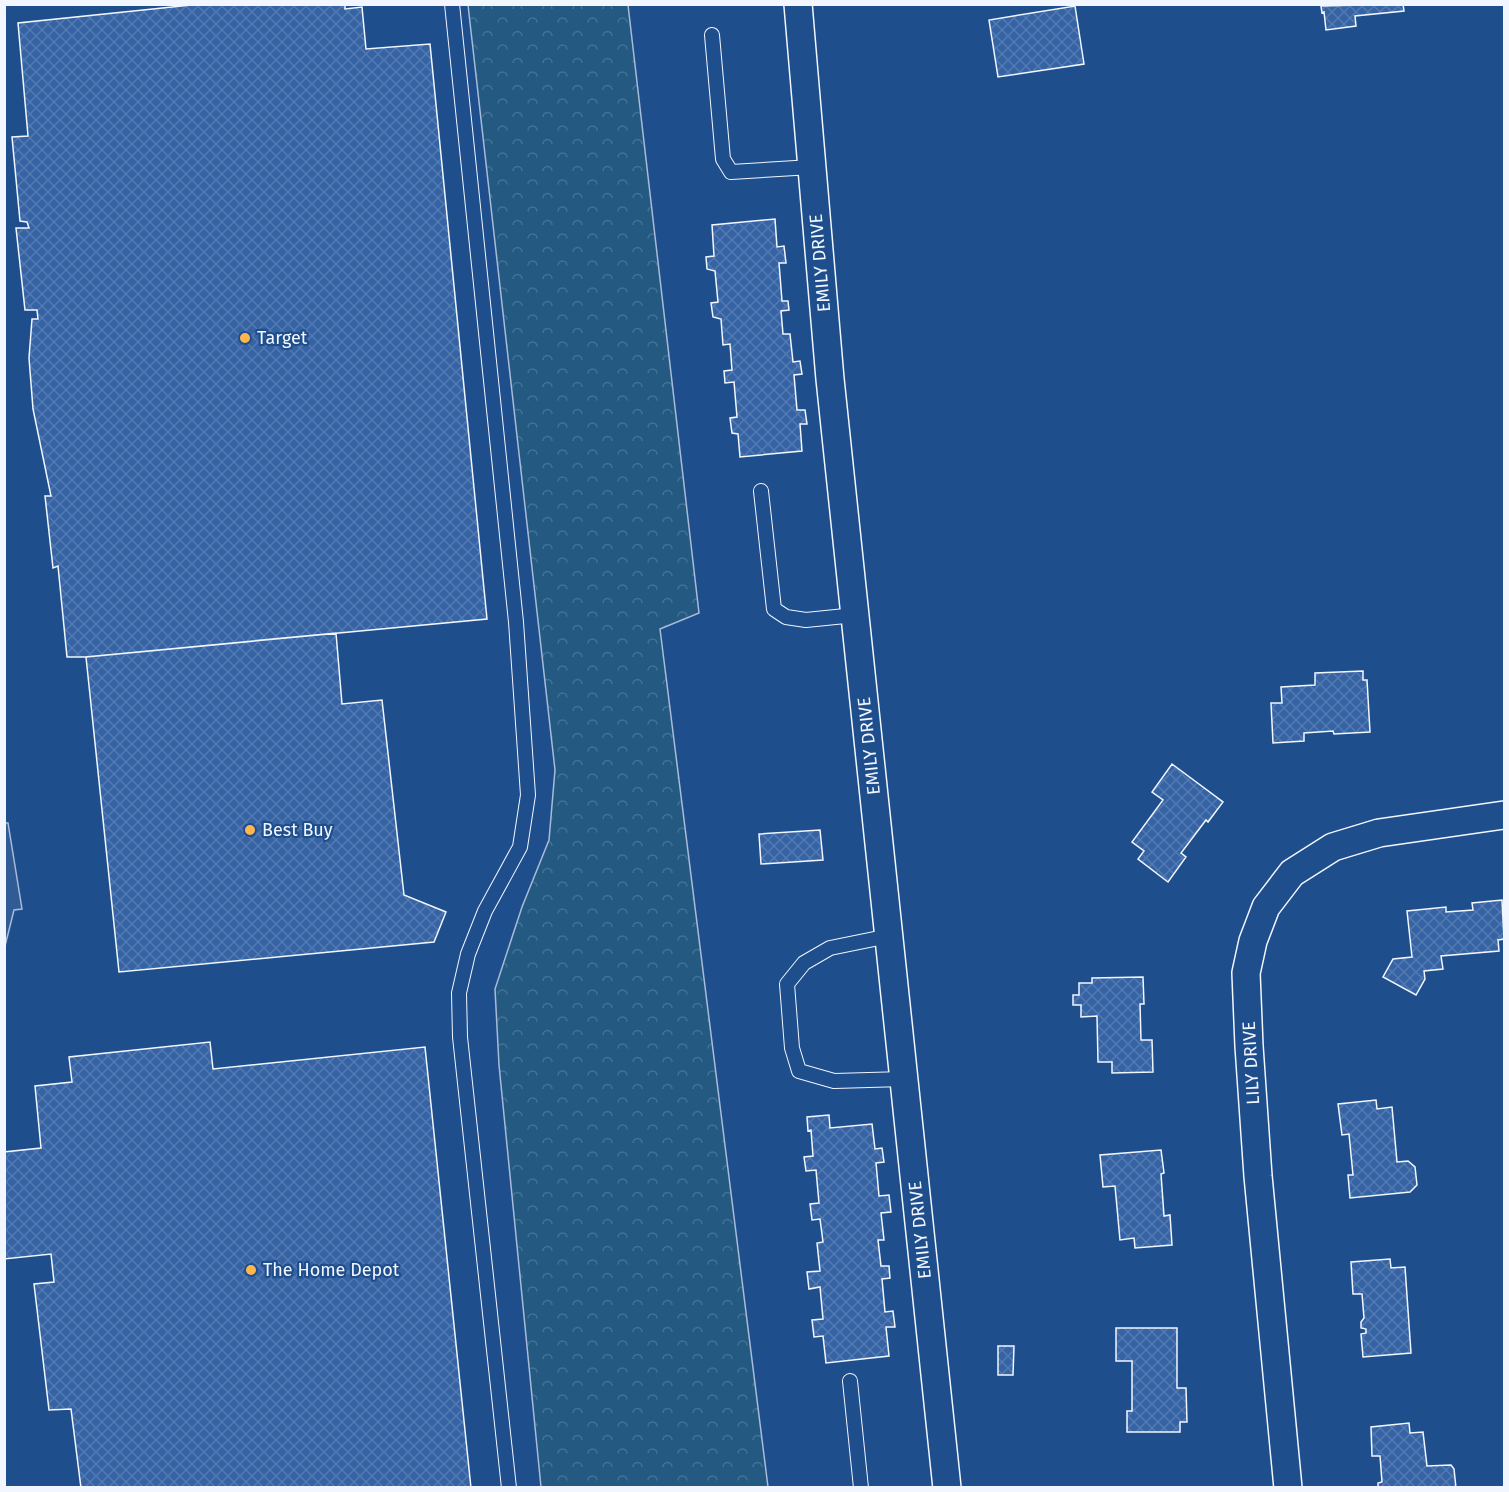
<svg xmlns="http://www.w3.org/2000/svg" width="1509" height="1492" font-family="'Fira Sans',sans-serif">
<defs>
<pattern id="forest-crowns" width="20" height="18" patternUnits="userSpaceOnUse" patternTransform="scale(1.5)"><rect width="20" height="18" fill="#245a82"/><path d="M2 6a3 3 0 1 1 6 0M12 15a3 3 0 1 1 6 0" fill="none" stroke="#447295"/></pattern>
<pattern id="building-cross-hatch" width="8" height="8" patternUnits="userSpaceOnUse" patternTransform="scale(1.5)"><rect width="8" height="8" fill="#3563a3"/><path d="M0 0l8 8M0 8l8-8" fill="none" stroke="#537ab1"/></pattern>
</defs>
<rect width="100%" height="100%" fill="#1f4e8c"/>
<path fill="url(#forest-crowns)" stroke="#a8bbd7" stroke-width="1.5" d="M468,5H628L699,613L660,629L768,1487H541L499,1065L495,989L522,907L549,840L555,770Z"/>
<path fill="#305b95" stroke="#a8bbd7" stroke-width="1.5" d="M5,823H8L22,909L14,910L5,946Z"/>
<path fill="url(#building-cross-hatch)" stroke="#f2f6ff" stroke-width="1.5" d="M201,4H345V9L362,7L366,49L430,44L487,619L86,657H67L58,566L53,568L45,496H51L33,409L29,358L32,319H38L37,310H25L16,228H29L27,222L20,221L12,137L28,136L18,23Z
M1403,4L1404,11L1355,16L1356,26L1326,30L1324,12L1322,13L1321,6Z
M1075,6L1084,64L998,77L989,20Z
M775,219L777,247L784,246L786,263H779L782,301H788L789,310L781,311L783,334H790L793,362L800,361L802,374L794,375L797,410H805L807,424H800L802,451L740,457L738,434L732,433L730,418L737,417L734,382L725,383L724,371L732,370L730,344L723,345L721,319L713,317L711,303L718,302L715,271L707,269L706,257L714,256L712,225Z
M336,633L342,704L382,700L404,895L446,912L434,942L119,972L86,657Z
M1363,671V680H1367L1370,732L1334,734L1333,731L1304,733V741L1273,743L1271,703H1282L1281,687L1315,685V673Z
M1172,764L1223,802L1208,822L1206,820L1181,853L1186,857L1168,882L1138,859L1144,851L1132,842L1163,800L1152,792Z
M820,830L823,860L761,864L759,834Z
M1502,900L1504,939L1498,940L1499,951L1441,956L1443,969L1424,971L1425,979L1416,995L1383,977L1393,959L1412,957L1407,911L1446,907V912L1473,910L1472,903Z
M1143,977L1144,1004H1140L1141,1040H1152L1153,1072L1112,1073V1062H1098L1097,1016L1081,1017V1005H1073V995H1079V983H1092V978Z
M210,1042L213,1069L425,1047L471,1488H81L71,1409L49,1410L34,1284L54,1282L51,1254L4,1259V1152L41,1148L35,1086L72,1082L69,1057Z
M1376,1100L1377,1109L1392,1107L1397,1162L1408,1161L1415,1167L1417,1185L1410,1192L1350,1198L1348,1175H1353L1349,1134L1342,1135L1338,1104Z
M829,1115L830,1128L872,1124L875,1149L882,1148L884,1162L876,1163L879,1196L889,1195L891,1212L881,1213L884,1240H878L881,1266H889L890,1278L882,1279L885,1312L893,1311L895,1327H886L889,1356L826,1363L823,1336L814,1337L812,1320L823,1319L820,1287L809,1289L807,1272L820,1271L817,1243L823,1242L820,1219L812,1220L810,1204L819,1203L816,1170L806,1171L804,1157L813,1156L811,1130L808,1131L807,1117Z
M1161,1150L1164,1173L1161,1174L1164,1216L1170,1215L1172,1245L1135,1248L1134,1238L1120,1240L1115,1186L1103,1187L1100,1155Z
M1390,1259L1391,1268L1405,1267L1411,1353L1363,1357L1361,1334L1366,1333V1329L1361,1328V1322L1364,1318L1362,1294H1353L1351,1262Z
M1116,1328H1177V1388H1186L1187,1422H1180V1432H1127V1411H1132V1361H1116Z
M998,1346H1014L1013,1375H998Z
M1409,1423L1410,1433L1423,1432L1427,1466L1451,1465L1454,1469L1456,1488H1378V1483L1382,1482L1380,1456H1372L1371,1427Z"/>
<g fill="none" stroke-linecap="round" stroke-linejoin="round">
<defs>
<path id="service" d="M452,4L516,622L528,795L520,847L485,911L468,954L459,993L460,1037L509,1488
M712,35L723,159L731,172L812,167
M761,491L774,609L786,617L806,620L855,615
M889,936L830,948L804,963L787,984L792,1048L799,1071L834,1081L904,1079
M850,1381L861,1488"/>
<path id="minor" d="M798,4L830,379L947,1488
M1288,1488L1258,1176L1249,1046L1246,973L1253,941L1266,907L1292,873L1333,847L1379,833L1504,815"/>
</defs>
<use href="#service" stroke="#f2f6ff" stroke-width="16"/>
<use href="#minor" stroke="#f2f6ff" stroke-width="30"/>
<use href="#service" stroke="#1f4e8c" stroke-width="14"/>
<use href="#minor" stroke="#1f4e8c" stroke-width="27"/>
</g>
<g fill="#ffb74d" stroke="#1f4e8c" stroke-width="2">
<circle cx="245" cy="338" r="6"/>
<circle cx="250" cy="830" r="6"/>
<circle cx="251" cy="1270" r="6"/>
</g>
<g text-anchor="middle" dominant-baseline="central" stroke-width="4.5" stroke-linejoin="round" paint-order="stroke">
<g font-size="18" fill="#f2f6ff" stroke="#1f4e8c">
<text transform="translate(820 263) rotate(-95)">EMILY DRIVE</text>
<text transform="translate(869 746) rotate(-96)">EMILY DRIVE</text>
<text transform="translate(1251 1063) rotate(-93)">LILY DRIVE</text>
<text transform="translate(920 1230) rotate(-96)">EMILY DRIVE</text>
</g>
<g font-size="18" fill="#f2f6ff" stroke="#1f4e8c" text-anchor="start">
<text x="257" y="338">Target</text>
<text x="262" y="830">Best Buy</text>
<text x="263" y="1270">The Home Depot</text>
</g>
</g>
<rect width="1509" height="1492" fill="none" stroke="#f2f6ff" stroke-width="12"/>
</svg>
